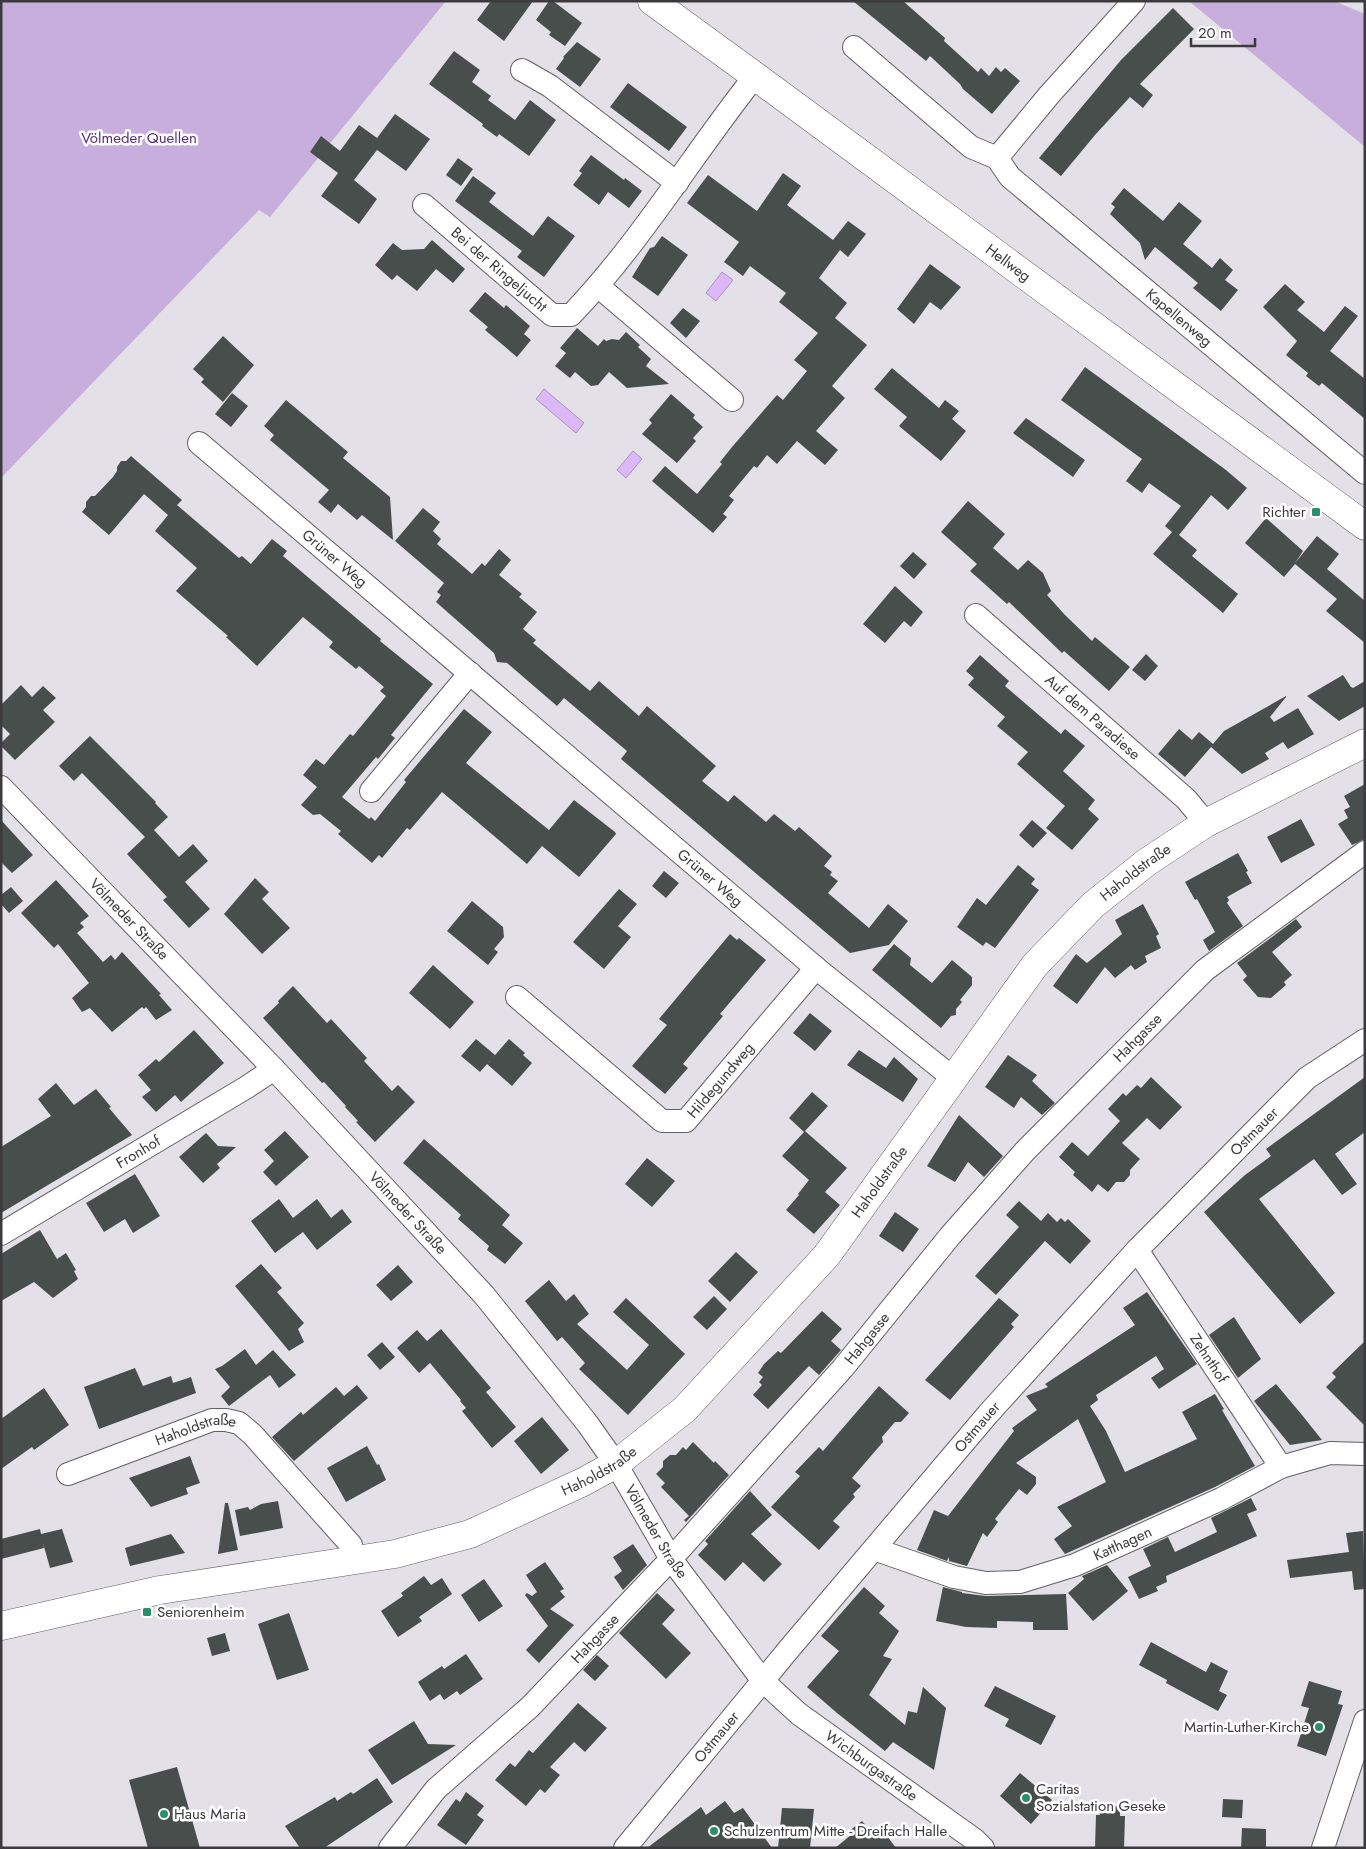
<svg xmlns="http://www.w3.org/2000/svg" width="1366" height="1849" font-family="Jost,sans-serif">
<rect width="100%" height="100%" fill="#e4e0e7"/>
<path fill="#c7aedc" d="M1,1H446L270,217L259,210L1,478Z
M1189,1H1334L1365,14V147Z"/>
<path fill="#dcb8f9" stroke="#ac92c0" d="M722,272L733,280L716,301L706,293Z
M544,389L584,423L576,433L536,399Z
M633,451L642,459L626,478L617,470Z"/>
<path fill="#484e4b" d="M491,1H533L504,41L477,20Z
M549,1H553L582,23L565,46L549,35L551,32L536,20Z
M853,1H903L945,38L944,41L978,72L981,68L989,76L996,67L1001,72L1005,68L1020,81L992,114L963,89L960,84L930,56L926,61Z
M1173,8L1194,29L1140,84L1153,95L1143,108L1130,97L1095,135L1061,176L1039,158L1121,60Z
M577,42L601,59L580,87L556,69L564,58L563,57Z
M454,51L480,70L472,82L491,96L488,100L515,120L530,100L556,120L529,156L499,134L497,137L482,126L483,124L429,84Z
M628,83L687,127L669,151L610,107Z
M395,114L430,139L406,171L377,150L354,180L377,199L359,224L321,196L338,173L310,152L321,136L340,151L359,125L377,138Z
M591,155L624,180L625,178L642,191L629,208L608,192L599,205L573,185L582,173L579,171Z
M458,158L473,169L461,186L446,175Z
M783,173L801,186L787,205L833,240L848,221L866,234L848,257L840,250L819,278L847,303L835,318L867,345L832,386L845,398L816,431L838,450L825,465L797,441L777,464L767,455L757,468L754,466L729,496L734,500L723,514L727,517L713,533L652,481L665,466L697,494L722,464L720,462L732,447L777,395L783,400L807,371L794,360L818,333L779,302L786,293L750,266L743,276L724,262L739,242L687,203L708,175L757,211Z
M473,176L496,193L489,202L533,236L548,216L575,236L544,277L517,257L522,251L455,201Z
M1124,188L1163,221L1179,202L1202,221L1183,244L1212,268L1220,258L1233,270L1225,280L1238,290L1221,311L1193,288L1198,283L1155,247L1145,260L1140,243L1110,214L1115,207L1111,204Z
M662,236L688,255L658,296L632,277L650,248L654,247Z
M432,240L465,269L453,283L436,269L417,291L397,275L392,280L375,265L393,243L402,250L424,249Z
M930,264L961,287L941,310L930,302L914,324L897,309Z
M1285,284L1305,302L1297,310L1324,332L1345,306L1358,316L1330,351L1365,379V419L1322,383L1319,386L1306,376L1308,373L1286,355L1297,341L1263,307Z
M485,292L504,308L506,305L530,326L524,334L531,340L517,357L485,330L488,327L469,311Z
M683,308L700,321L686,338L670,323Z
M577,328L598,346L604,339L606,341L612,339L619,340L626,332L640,345L638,347L651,359L646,366L669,384L627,388L609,372L598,385L591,386L575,372L570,378L555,366L566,353L560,348Z
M223,336L254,365L223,402L201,382L204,379L193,369Z
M1085,367L1226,470L1247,488L1228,510L1211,495L1179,535L1197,550L1192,556L1238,594L1223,613L1153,554L1172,532L1165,526L1181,506L1149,483L1142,493L1126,481L1142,459L1061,400Z
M892,368L939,408L945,400L959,411L952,419L966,431L941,461L899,426L907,417L874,389Z
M232,393L248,406L231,427L215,414Z
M671,394L695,415L693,418L703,427L693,438L696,441L677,463L642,434L652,423L649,420Z
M286,400L348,452L343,458L390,497L393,540L362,515L357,520L338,504L331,513L318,502L329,490L270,440L274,435L264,426Z
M1026,418L1085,460L1073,477L1013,433Z
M131,456L182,500L177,505L239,558L242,556L251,564L272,539L287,551L283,556L381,639L380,641L433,684L391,735L395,738L378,759L376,757L342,797L369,819L371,817L375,821L406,782L404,780L464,709L492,732L466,763L549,830L574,800L615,832L616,834L579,877L542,846L527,864L442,792L410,830L407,828L382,858L379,855L372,863L338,834L341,831L320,814L313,815L301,805L317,787L303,775L316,759L324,765L350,734L353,736L386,696L380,691L384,687L359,666L356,669L329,647L333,642L303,617L257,666L226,637L228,636L176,591L197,568L155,531L168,515L144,494L109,535L82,512L86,507V502L91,496H95L113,477L117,471V467L121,461H126Z
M968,501L1005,534L993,548L1018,570L1028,560L1043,573L1051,591L1047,595L1065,615L1092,641L1095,637L1130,667L1109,691L1064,651L1062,653L1009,602L1007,604L970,571L977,564L941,532Z
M423,508L440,522L433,531L441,539L437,544L472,574L482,563L485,566L499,549L511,560L499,575L522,594L519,597L537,612L523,629L536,640L533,643L590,691L599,681L639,716L647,706L716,766L702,781L728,802L734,795L766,822L774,814L795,831L799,827L832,856L824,866L832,872L830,875L838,881L828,893L869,928L888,904L908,921L889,945L850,953L621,759L627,751L564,698L557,706L507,663L497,662L494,653L436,602L441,595L437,592L444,583L395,541Z
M1266,518L1303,551L1295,563L1317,536L1339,554L1327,569L1365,601V643L1326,611L1337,599L1295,564L1284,577L1245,543Z
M913,552L927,564L914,579L900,566Z
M895,586L923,612L911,627L904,621L885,643L863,624Z
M1146,654L1158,666L1145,681L1132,670Z
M980,655L1009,681L1005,686L1061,734L1065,729L1085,746L1063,771L1095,800L1088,809L1099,819L1072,850L1046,828L1065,806L1017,764L1028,752L997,726L1005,717L968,685L974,678L966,671Z
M1343,675L1351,687L1353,688L1365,681V706L1339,721L1307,696Z
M21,685L32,697L43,686L56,698L43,710L55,722L15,760L1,746V743L10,734L1,725V705Z
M1286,696V697L1270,717L1274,722L1298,708L1314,734L1288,749L1283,742L1265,753L1269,759L1242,774L1211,747L1185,777L1158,754L1179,729L1192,740L1199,732L1213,744L1224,731Z
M90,736L156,802L155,803L168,817L154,830L179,857L193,844L208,861L185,882L210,909L189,928L163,900L167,897L127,854L145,837L82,773L74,781L59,766Z
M1365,784V839L1352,845L1338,824L1348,818L1344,810L1350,807L1344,796Z
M1301,819L1315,845L1281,863L1267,837Z
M1,820L33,855L12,873L1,862Z
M1032,820L1047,833L1033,848L1019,835Z
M1238,853L1248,871L1246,872L1252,883L1227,897L1229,900L1227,903L1243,926L1209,951L1203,940L1215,932L1197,899L1195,900L1185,882Z
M1018,865L1035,879L1031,884L1039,890L995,948L986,942L983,946L957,927L977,898L986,905Z
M664,871L679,883L666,898L652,886Z
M255,878L269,892L262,899L290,928L262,954L224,914Z
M56,880L89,916L80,923L84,927L77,933L103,962L111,955L115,960L122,952L161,994L159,995L172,1010L156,1020L146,1007L144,1009L142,1007L112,1032L90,1008L82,1012L72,998L89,983L58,944L54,948L21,913Z
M11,887L23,901L9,913L1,904V895Z
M619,889L637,904L618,926L631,937L604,969L573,942Z
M472,901L503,927L504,937L494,949L498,952L488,965L447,931Z
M1143,904L1159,934L1156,936L1161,948L1145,956L1147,962L1135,970L1131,965L1115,978L1105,967L1077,1004L1053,986L1076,954L1087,963L1122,934L1115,920Z
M1296,919L1302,927L1272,952L1292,975L1284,982L1286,985L1271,998L1258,997L1243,980L1247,976L1237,963Z
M730,934L737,940L739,938L766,960L720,1014L723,1016L683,1064L688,1068L665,1094L632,1066L667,1025L659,1019Z
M894,944L911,958L910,965L932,983L952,960L972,977V985L960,1000L962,1002L956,1009V1015L951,1016L941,1028L872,970Z
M433,965L474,1002L450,1029L409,993Z
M293,986L327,1023L331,1019L367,1058L364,1061L392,1091L398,1085L415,1102L375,1142L356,1122L358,1121L345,1107L346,1106L324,1082L322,1083L263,1018L279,1003L278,1001Z
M810,1013L832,1031L815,1051L793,1033Z
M194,1030L224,1063L181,1102L175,1095L156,1112L142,1097L151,1090L138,1075L156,1059L159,1062Z
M476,1039L495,1055L489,1062L509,1039L525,1053L523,1055L532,1063L512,1086L487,1064L480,1072L461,1056Z
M859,1050L886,1068L894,1057L918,1079L903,1102L847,1065Z
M1008,1055L1037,1075L1032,1081L1055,1103L1042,1115L1021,1097L1014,1108L985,1087Z
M1151,1077L1182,1107L1160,1130L1147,1118L1122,1143L1140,1159L1130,1170V1175L1124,1182H1116L1108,1192L1098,1184L1092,1192L1073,1175L1075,1172L1059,1157L1072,1142L1088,1156L1120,1121L1108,1109L1123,1093L1126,1096L1137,1085L1141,1088Z
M1365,1077V1132L1335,1154L1357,1184L1342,1195L1314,1159L1259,1199L1335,1293L1300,1324L1204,1212L1245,1175L1271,1156L1266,1149Z
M56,1083L74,1105L96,1089L111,1107L109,1108L132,1135L1,1213V1147L51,1116L38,1099Z
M812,1092L828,1106L805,1131L847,1168L825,1192L840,1205L814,1234L786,1210L799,1195L798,1194L809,1180L782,1156L804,1132L789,1118Z
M959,1115L1003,1156L984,1177L968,1162L955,1182L927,1166Z
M285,1131L309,1157L276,1186L263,1172L274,1161L264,1150Z
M206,1133L218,1146L236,1147L217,1164L220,1168L203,1183L179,1157Z
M424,1139L510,1215L502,1225L523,1243L505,1264L487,1250L489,1246L458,1219L461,1215L403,1163Z
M647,1158L675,1181L652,1207L625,1184Z
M135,1174L160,1216L133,1233L125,1219L104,1232L86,1203Z
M279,1199L293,1218L317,1199L331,1218L342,1209L352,1222L317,1250L303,1232L275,1253L251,1221Z
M1019,1201L1041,1221L1048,1213L1057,1222L1061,1218L1065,1222L1068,1219L1091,1241L1070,1264L1045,1241L996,1295L975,1276L1019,1227L1006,1215Z
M895,1212L919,1229L903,1252L879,1236Z
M40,1230L57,1259L66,1253L76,1270L74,1271L78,1279L53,1298L34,1282L1,1301V1254Z
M736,1252L758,1272L730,1302L708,1281Z
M261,1264L282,1288L277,1292L304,1323L298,1329L304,1342L289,1351L235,1286Z
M398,1265L413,1282L391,1301L376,1285Z
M549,1280L566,1301L574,1294L589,1314L577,1324L627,1370L649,1345L613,1312L626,1298L685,1354L628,1415L579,1369L585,1363L562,1337L557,1341L525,1301Z
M1147,1292L1197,1364L1159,1389L1151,1378L1164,1369L1156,1356L1096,1395L1098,1400L1090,1406L1106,1431L1125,1472L1197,1439L1182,1412L1215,1394L1224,1409L1222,1410L1255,1466L1215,1487L1065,1554L1054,1539L1072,1526L1057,1507L1106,1482L1078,1419L1016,1463L1036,1477V1484L1027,1495L1019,1489L995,1519L998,1522L987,1537L983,1533L967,1566L949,1561V1557L947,1561L917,1550L934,1510L948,1516L1014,1431L1012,1428L1037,1410L1026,1396L1048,1387L1045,1384L1135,1325L1123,1308Z
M714,1296L727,1309L707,1330L693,1317Z
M999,1298L1019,1315L1011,1324L1014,1327L950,1400L925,1380Z
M822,1311L842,1329L831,1341L841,1350L819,1375L809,1366L768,1409L753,1395L762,1385L759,1382L763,1377L758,1373L764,1364L778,1351L781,1353Z
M1234,1317L1261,1359L1238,1378L1209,1335Z
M441,1329L491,1388L486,1392L516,1427L492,1448L462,1411L466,1408L460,1401L461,1400L430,1363L419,1373L397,1348L417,1330L427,1341Z
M1365,1341V1426L1326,1387L1336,1377L1332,1373Z
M382,1342L395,1357L380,1370L367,1355Z
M245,1349L256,1365L273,1350L296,1375L279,1388L270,1375L229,1406L221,1396L230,1387L215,1369L222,1366Z
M135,1368L143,1386L171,1376L173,1383L191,1377L196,1393L99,1429L84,1387Z
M1276,1384L1302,1415L1322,1440L1290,1445L1254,1401Z
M357,1385L368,1398L294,1461L272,1437L301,1412L303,1415L336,1387L344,1396Z
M879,1386L909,1413L901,1422H895L882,1437L883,1442L852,1478L861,1486L853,1494L855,1497L833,1521L840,1527L819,1550L771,1507L800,1476L795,1472L819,1447L823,1451Z
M44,1388L69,1425L34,1450L32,1447L1,1469V1419Z
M542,1417L569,1450L541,1474L514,1441Z
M693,1442L714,1463L715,1461L729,1475L686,1522L684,1520L689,1516L661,1487L665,1483L656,1474L663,1467V1461L670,1455H676L683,1447L686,1450Z
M367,1446L377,1465L379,1464L386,1480L346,1502L327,1468Z
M190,1456L200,1483L186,1488L188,1494L151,1507L129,1478Z
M750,1491L772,1515L751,1534L782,1564L764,1582L743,1562L725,1581L698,1555L708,1544L705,1541Z
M1251,1498L1257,1510L1247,1514L1257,1536L1166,1576L1167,1582L1156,1587L1158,1591L1139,1599L1128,1577L1151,1566L1143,1549L1168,1537L1175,1552L1217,1532L1211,1518Z
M278,1501L283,1528L240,1536L235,1510L248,1507L250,1510L261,1504Z
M225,1503H228L238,1550L218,1554Z
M40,1529L41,1534L62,1529L73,1562L50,1568L43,1543L44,1548L1,1559V1539Z
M1363,1531L1365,1589L1354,1590L1352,1571L1290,1578L1287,1560L1349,1552L1346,1533Z
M171,1534L185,1553L130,1566L125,1548Z
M633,1544L647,1565L623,1590L614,1577L622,1571L613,1557Z
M545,1562L564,1589L560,1591L565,1597L550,1609L574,1625L539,1663L526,1650L548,1626L525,1595L527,1593L532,1596L537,1592L526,1575Z
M1107,1565L1128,1591L1093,1621L1068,1593L1084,1579L1082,1576Z
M424,1576L431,1585L442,1578L452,1594L419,1617L422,1621L398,1637L381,1611L403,1596L401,1593Z
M484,1579L503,1606L479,1622L461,1595Z
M864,1587L885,1606L879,1613L899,1631L883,1656L892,1659L869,1695L905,1725L908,1711L917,1713L923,1687L946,1708L934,1770L893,1742L885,1751L837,1713L807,1687L839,1651L821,1636Z
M943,1587L962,1592V1593L986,1596L1066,1594L1068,1630H1033V1622L997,1621V1628L966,1627L936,1621Z
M657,1593L675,1610L662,1624L691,1653L666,1679L619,1633Z
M289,1613L309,1670L277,1680L258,1624Z
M225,1633L230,1651L212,1656L207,1638Z
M1151,1642L1206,1672L1211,1662L1228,1671L1219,1691L1227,1695L1218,1711L1166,1683L1167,1680L1139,1665Z
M466,1654L483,1679L460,1695L457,1691L444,1700L440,1694L430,1701L418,1682L442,1666L444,1669Z
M597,1655L609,1666L595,1681L583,1670Z
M1309,1681L1342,1691L1338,1704L1343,1705L1326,1756L1297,1746L1309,1708L1301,1706Z
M995,1686L1056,1716L1041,1745L1005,1726L1009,1719L984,1706Z
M578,1703L607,1728L585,1752L574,1742L550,1767L560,1775L545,1793L540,1789L526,1806L495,1780L510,1763L515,1767L529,1750L533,1753Z
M414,1721L428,1744L456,1745L392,1785L368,1750Z
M177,1767L200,1848H148L129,1780Z
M1020,1773L1052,1800L1031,1824L1000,1796Z
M377,1778L393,1802L324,1848H300L285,1826L335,1797L337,1801L351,1792L353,1794Z
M466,1792L484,1806L477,1815L484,1820L466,1845L437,1825L456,1799L460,1802Z
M1223,1799L1243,1800L1242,1818L1222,1817Z
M725,1801L734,1813L743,1808L772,1848H647L701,1807L706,1815Z
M1100,1806H1120V1816H1125L1124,1848H1095L1096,1815H1100Z
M782,1808L814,1809L810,1848H778Z
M862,1821L868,1828L871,1826L876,1832L881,1828L896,1848H835L851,1835L848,1832Z
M1242,1828L1266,1829V1848H1241Z"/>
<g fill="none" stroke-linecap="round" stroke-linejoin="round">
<defs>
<g id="minor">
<path id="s1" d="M854,47L971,147L997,158L1010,177L1365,473"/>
<path d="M522,70L550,86L677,183"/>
<path d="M997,158L1050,94L1134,1"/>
<path id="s2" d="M424,205L552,315H571C641,242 693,154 755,76"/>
<path d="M598,286L732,400"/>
<path id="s3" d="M199,443L816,968L953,1078"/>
<path id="s4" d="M976,615L1186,799L1206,823"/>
<path id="s5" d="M1,787L274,1069L484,1295L587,1423L616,1464L671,1559L763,1681L799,1714L975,1840L983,1848"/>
<path d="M371,791L470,673"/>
<path id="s6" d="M517,997L662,1121H686L816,968"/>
<path id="s7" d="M1,1234L247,1087L274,1069"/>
<path id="s8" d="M1137,1250L1281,1467"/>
<path id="s9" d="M68,1474L212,1420H226L239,1423L253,1435L351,1545L354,1561"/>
<path id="s10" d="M874,1549L954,1577L986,1583L1020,1582L1075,1565L1221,1499L1281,1467L1330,1453L1365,1454"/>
<path id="s11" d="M390,1848L436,1789L530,1707L671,1559L843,1368L950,1236L1025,1151L1205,970L1365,852"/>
<path id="s12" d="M625,1848L789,1649L988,1414L1137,1250L1307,1078L1365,1040"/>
<path d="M1323,1848L1365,1721"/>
</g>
<g id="tertiary">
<path id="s13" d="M1,1626L160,1590L395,1554L470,1534L583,1482L616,1464L685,1409L827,1255L1035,965L1093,905L1147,862L1206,823L1365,743"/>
</g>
<g id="secondary">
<path id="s14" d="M652,1L755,76L1365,526"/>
</g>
</defs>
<use href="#minor" stroke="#625f65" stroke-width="24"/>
<use href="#tertiary" stroke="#625f65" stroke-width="29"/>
<use href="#secondary" stroke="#625f65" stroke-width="29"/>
<use href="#minor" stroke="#fff" stroke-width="22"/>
<use href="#tertiary" stroke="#fff" stroke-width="28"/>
<use href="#secondary" stroke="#fff" stroke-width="28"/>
</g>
<g fill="#298e6a" stroke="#fff" stroke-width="2">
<rect x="1311" y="507" width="10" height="10" rx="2.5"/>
<rect x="142" y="1607" width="10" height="10" rx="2.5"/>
<circle cx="1319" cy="1727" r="5"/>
<circle cx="1026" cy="1798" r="5"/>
<circle cx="164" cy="1814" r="5"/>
<circle cx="714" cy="1831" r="5"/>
</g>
<g text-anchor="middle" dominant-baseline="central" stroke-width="5" stroke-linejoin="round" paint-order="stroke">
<g font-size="15" fill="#5a2d77" stroke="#fff">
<text x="139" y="138">Völmeder Quellen</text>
</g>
<g font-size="15" fill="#3b3a3c" stroke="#fff">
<text stroke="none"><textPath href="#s14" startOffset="442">Hellweg</textPath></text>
<text stroke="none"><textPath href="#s2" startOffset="99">Bei der Ringeljucht</textPath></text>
<text stroke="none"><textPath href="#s1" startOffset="425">Kapellenweg</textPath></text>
<text stroke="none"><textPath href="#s3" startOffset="178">Grüner Weg</textPath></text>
<text stroke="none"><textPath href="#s4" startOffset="155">Auf dem Paradiese</textPath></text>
<text stroke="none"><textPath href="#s13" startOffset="1432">Haholdstraße</textPath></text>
<text stroke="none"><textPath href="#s3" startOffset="671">Grüner Weg</textPath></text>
<text stroke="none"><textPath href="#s5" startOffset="184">Völmeder Straße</textPath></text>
<text stroke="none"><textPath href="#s11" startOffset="1104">Hahgasse</textPath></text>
<text stroke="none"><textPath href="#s6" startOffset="268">Hildegundweg</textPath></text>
<text stroke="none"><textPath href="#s12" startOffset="954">Ostmauer</textPath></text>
<text stroke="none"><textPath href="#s7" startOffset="160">Fronhof</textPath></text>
<text stroke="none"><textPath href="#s13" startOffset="1028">Haholdstraße</textPath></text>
<text stroke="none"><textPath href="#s5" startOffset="589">Völmeder Straße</textPath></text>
<text stroke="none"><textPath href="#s11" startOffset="699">Hahgasse</textPath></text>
<text stroke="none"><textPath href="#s8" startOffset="130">Zehnthof</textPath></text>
<text stroke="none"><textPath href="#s12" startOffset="549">Ostmauer</textPath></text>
<text stroke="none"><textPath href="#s9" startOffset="136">Haholdstraße</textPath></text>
<text stroke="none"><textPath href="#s13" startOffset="622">Haholdstraße</textPath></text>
<text stroke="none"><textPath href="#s5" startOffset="994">Völmeder Straße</textPath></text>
<text stroke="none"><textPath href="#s10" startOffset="261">Katthagen</textPath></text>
<text stroke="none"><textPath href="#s11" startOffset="294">Hahgasse</textPath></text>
<text stroke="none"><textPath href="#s12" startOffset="144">Ostmauer</textPath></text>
<text stroke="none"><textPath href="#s5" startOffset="1316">Wichburgastraße</textPath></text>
</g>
<g font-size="15" fill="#3b3a3c" stroke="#fff" text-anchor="start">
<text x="1306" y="512" text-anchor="end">Richter</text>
<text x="157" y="1612">Seniorenheim</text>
<text x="1309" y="1727" text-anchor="end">Martin-Luther-Kirche</text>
<text x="1036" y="1789">Caritas<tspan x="1036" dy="17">Sozialstation Geseke</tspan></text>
<text x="174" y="1814">Haus Maria</text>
<text x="724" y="1831">Schulzentrum Mitte - Dreifach Halle</text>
</g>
</g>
<rect width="1366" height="1849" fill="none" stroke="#3b3a3c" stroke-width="5"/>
<path d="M1191 38v8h64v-8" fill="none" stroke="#3b3a3c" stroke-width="2.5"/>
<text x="1198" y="38" font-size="15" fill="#3b3a3c" stroke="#ffffff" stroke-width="4" paint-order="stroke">20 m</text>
</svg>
